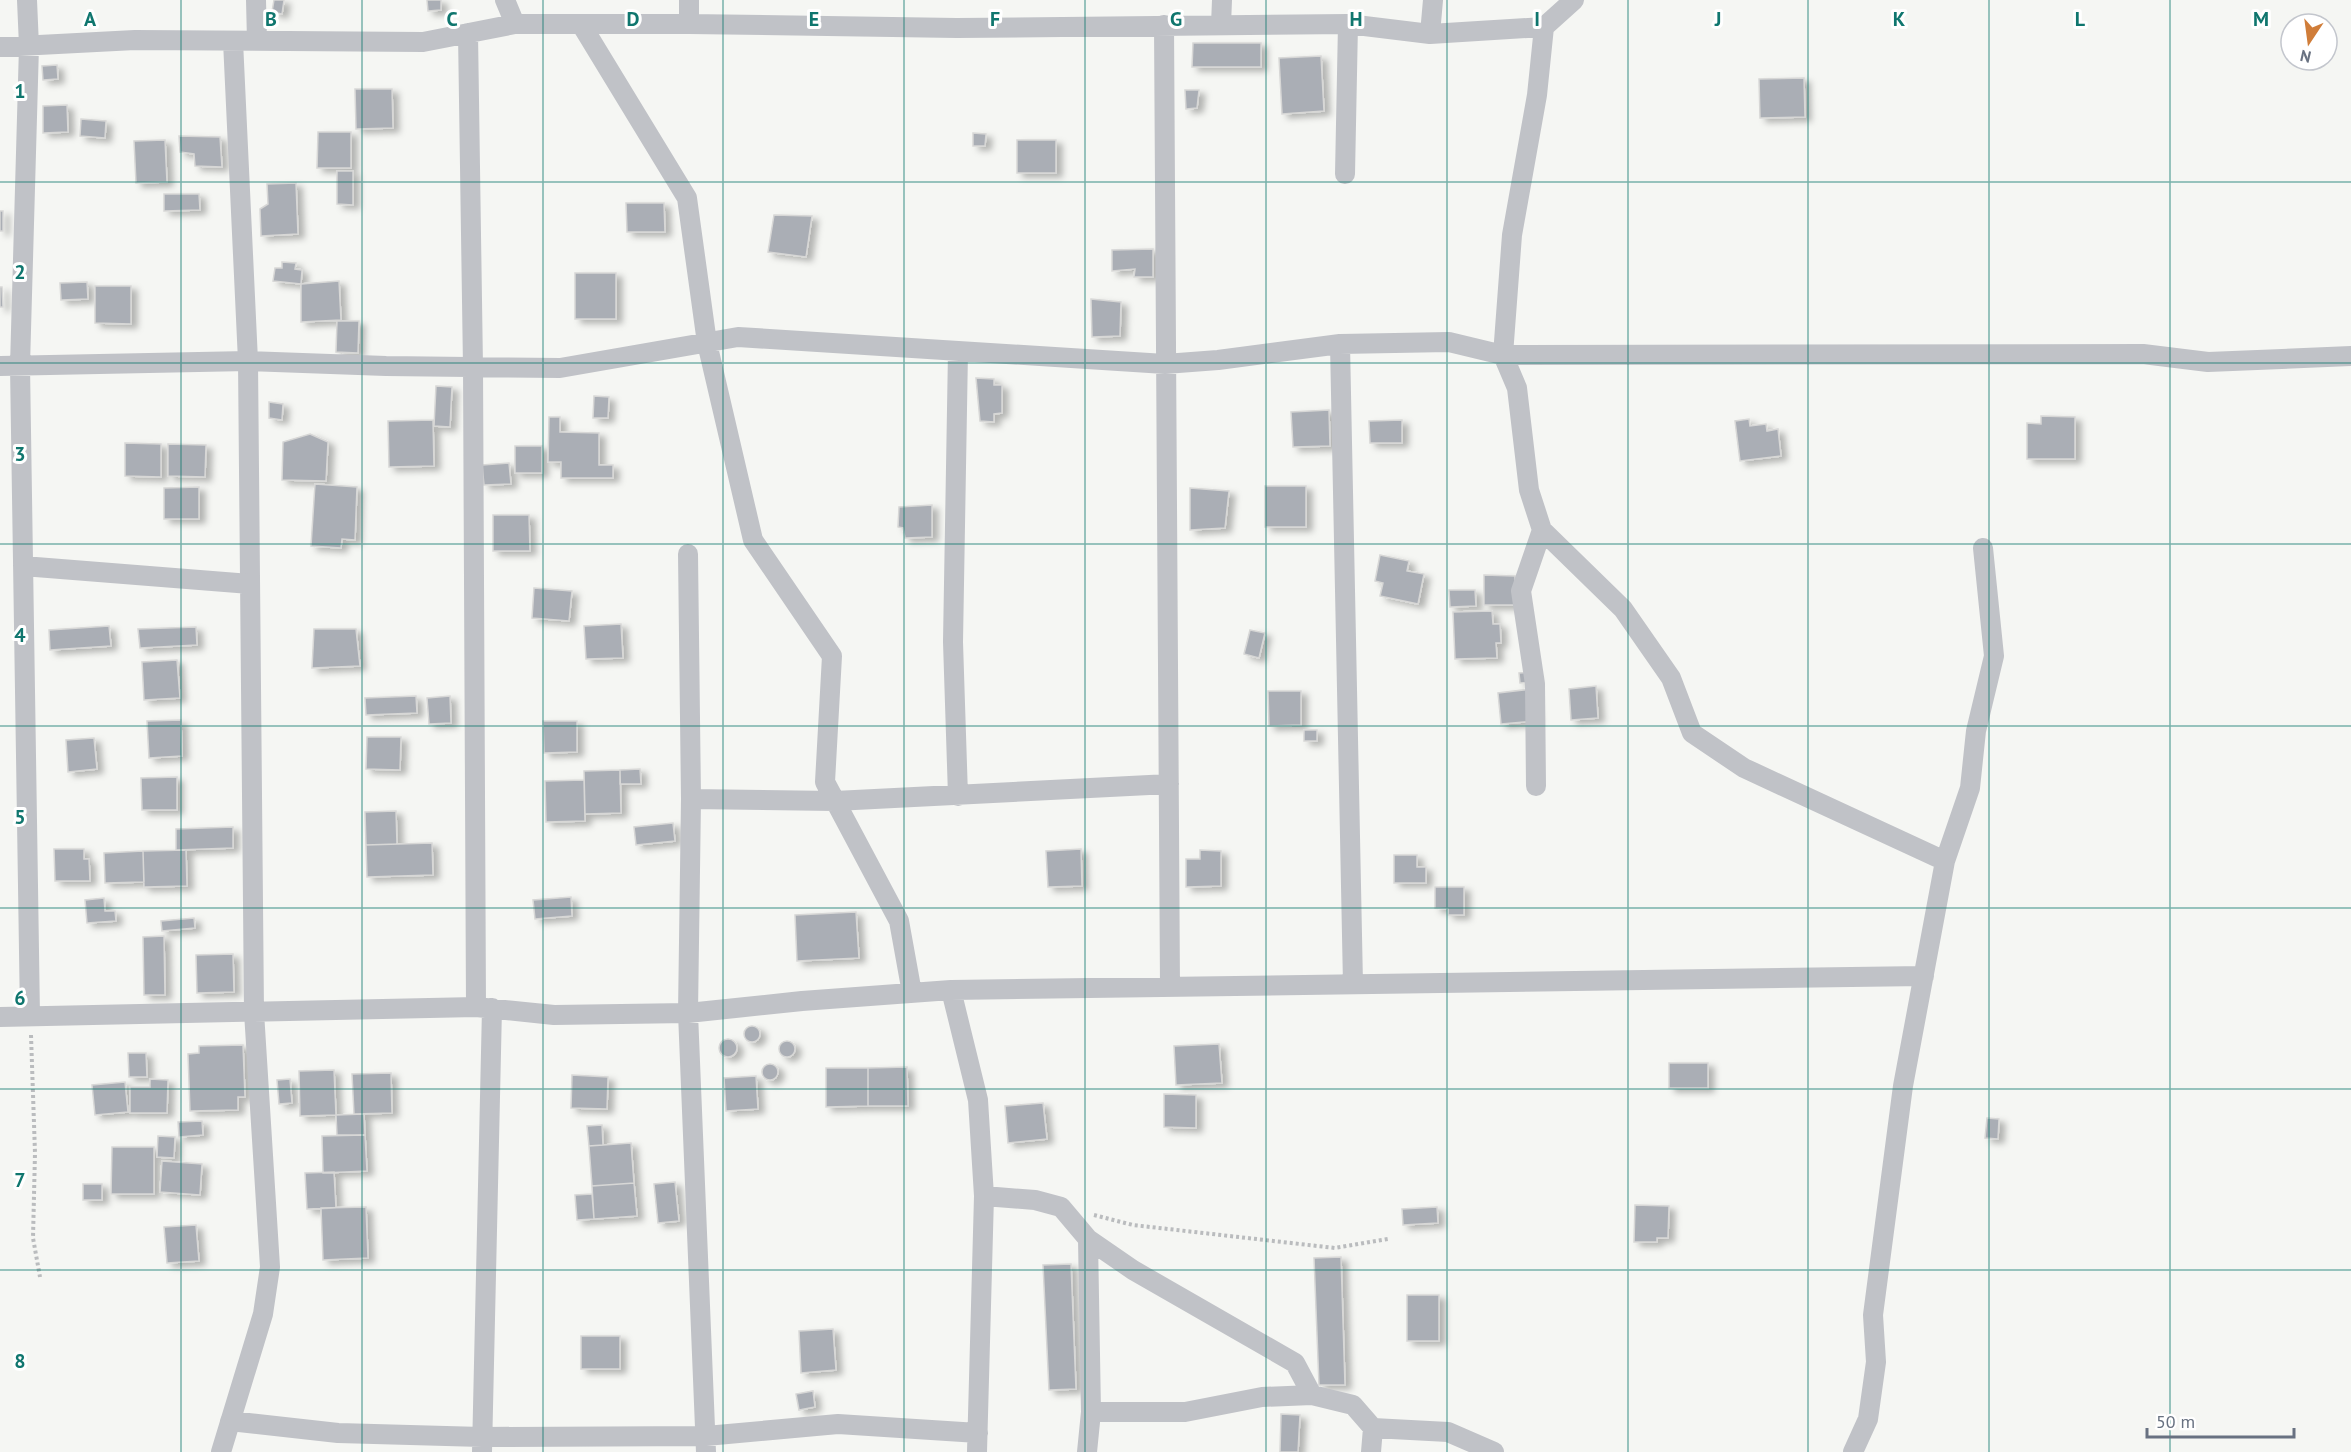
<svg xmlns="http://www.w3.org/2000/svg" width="2351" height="1452" font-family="'PT Sans',sans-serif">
<defs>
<filter id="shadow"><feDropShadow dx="6" dy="4" stdDeviation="3" flood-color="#0004"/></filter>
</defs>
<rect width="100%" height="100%" fill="#f5f6f3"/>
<path fill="#aaaeb5" stroke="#d7d7d6" stroke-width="1.5" filter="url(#shadow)" d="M274,0H284L282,14L272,12Z
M427,0H441V10L428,11Z
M1193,43H1261V67H1192Z
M1321,56L1324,111L1282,114L1279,58Z
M57,65L58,79L43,80L42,66Z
M1804,78L1805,117L1760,118L1759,79Z
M355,89H392L393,128L356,129Z
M1185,90H1199L1197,108L1186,109Z
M67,105L68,132L43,133V106Z
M81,119L106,121L105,138L80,136Z
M318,132H351V168H317Z
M973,133L986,134L985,146H973Z
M179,136L220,137L222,167L195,166L194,154L180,152Z
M165,140L167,182L136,183L134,141Z
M1017,140H1056V173H1017Z
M337,171H353V205L337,204Z
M296,183L298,234L261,236L260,209L268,204L267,184Z
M164,194H199L200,210L164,211Z
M626,203H664L665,232H627Z
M0,211H3V231H0Z
M774,215L812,216L806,257L768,252Z
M1153,249V277H1134L1135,269L1112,271V250Z
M282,262L296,263L295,269L302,270L301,284L273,281L275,268H282Z
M575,273H616V319H575Z
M339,281L341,320L301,322V284Z
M87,282L88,299L61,300L60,283Z
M95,286H131V324L95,323Z
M0,287H2L3,307H0Z
M1091,299L1121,302L1120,336L1092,337Z
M337,321H359L358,353L336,352Z
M976,378L994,379V385H1002V413L994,414V422L980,421Z
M436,386L452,387L450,427L434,426Z
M594,396L609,397L608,418H593Z
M269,402L283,404L282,420L269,418Z
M1329,410L1330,446L1293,447L1291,412Z
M2041,416L2075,417V459H2027V423L2041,424Z
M549,417H560V432L599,433V465H613V478H561V462H548Z
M1749,419L1750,426L1766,424L1767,431L1778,429L1781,456L1740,461L1735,421Z
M433,420L434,466L389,467L388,421Z
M1402,420V443H1370L1369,421Z
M310,434L328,442L326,481L282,480L283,442Z
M125,443L161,444V477L125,476Z
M168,444L206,445L205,477L168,476Z
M515,446H542V473H515Z
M509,463L511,484L484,485L482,465Z
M315,484L357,487L355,540L342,539L341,548L311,546Z
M1265,486H1306V527H1265Z
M199,487V519H164V488Z
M1190,488L1229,491L1225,528L1190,530Z
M932,505V537L905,538L903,528L898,527L899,507Z
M493,515H529L530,551H493Z
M1380,555L1409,561L1407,571L1424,574L1418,604L1380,596L1383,583L1375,581Z
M1484,575L1515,576V605H1484Z
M534,588L572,591L569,621L532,618Z
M1449,590H1475L1476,606L1450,607Z
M1492,611L1493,624H1500L1501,643H1496L1497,658L1455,659L1453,612Z
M621,624L623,658L586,659L584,626Z
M109,626L111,646L50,650L49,630Z
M196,627L197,645L140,648L138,629Z
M314,629H356L360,666L312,668Z
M1250,630L1265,633L1259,658L1244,654Z
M177,660L180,698L144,700L142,662Z
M1532,672V682L1520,683L1519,673Z
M1596,686L1598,718L1571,720L1569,689Z
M1531,689L1535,721L1501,724L1498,693Z
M1268,691H1301V725L1269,726Z
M416,696L417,713L366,715L365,698Z
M450,696L451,723L429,724L427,698Z
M181,720L182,756L149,758L147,721Z
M543,721H577V752L544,753Z
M1304,730H1317V741H1304Z
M367,737H401L400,770L366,769Z
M94,738L97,769L68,772L66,740Z
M640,769L641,784H620V770Z
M620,770L621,813L585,814L584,771Z
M177,777V810H142L141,778Z
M584,780L585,821L546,822L545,781Z
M396,811L397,844L366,845L365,812Z
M673,823L675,841L636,845L634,827Z
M233,827V848L176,850V829Z
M432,843L433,875L367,877L366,845Z
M54,849H84V859H89L90,881H55Z
M1081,849L1082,886L1048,887L1046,851Z
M186,850L187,886L144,887L143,851Z
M1200,850L1221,851V886L1186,887V859H1200Z
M143,851L144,882L105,883L104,853Z
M1394,855H1417V867H1426V883H1394Z
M1435,887H1464V915H1448V909L1435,908Z
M571,897L572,916L535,919L533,900Z
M104,898L105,911H115L116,921L87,923L85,900Z
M856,912L859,958L797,961L795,915Z
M194,918L195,928L162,931L161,921Z
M164,936L165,995H144L143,937Z
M233,954L234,992L197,993L196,955Z
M744 1034a8 8 0 1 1 16 0a8 8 0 1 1-16 0Z
M719 1048a9 9 0 1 1 18 0a9 9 0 1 1-18 0Z
M779 1049a8 8 0 1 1 16 0a8 8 0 1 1-16 0Z
M1219,1044L1222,1083L1176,1085L1174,1046Z
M243,1045L245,1097H238V1110L190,1111L188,1054L199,1053V1046Z
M128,1053H146L147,1077H129Z
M1669,1063H1708V1088H1669Z
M762 1072a8 8 0 1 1 16 0a8 8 0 1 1-16 0Z
M907,1067L908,1106H868V1068Z
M826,1068H868V1106L826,1107Z
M334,1070L336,1115L300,1116L299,1071Z
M391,1073L392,1113L354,1114L352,1074Z
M572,1075L608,1077L607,1109L571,1108Z
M756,1076L758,1109L726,1111L724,1078Z
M150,1079L168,1080L167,1113H130V1087H150Z
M290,1079L292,1103L279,1104L277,1080Z
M125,1082L128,1112L95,1115L92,1085Z
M1164,1094L1196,1095V1128L1164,1127Z
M1043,1103L1047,1139L1008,1143L1005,1106Z
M364,1114L365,1135H337L336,1115Z
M1987,1118L1999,1119L1998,1139L1985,1138Z
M202,1121L203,1135L179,1137L178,1122Z
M602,1125L603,1145L589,1146L587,1126Z
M365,1135L367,1171L323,1173L322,1136Z
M158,1136L175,1137L174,1158L157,1157Z
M631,1143L634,1183L592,1186L589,1146Z
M112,1147H154V1194H111Z
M162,1161L202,1164L200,1195L160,1192Z
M334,1172L336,1208L307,1209L305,1173Z
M675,1182L679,1221L658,1223L654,1184Z
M634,1183L637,1216L594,1219L592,1186Z
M83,1184H102V1200H83Z
M592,1194L594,1219L577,1220L575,1195Z
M1635,1205L1669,1206L1668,1238H1657V1242H1634Z
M366,1207L368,1258L323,1260L321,1208Z
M1437,1207L1438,1223L1403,1225L1402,1209Z
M196,1225L199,1261L167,1263L164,1227Z
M1341,1257L1345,1385H1319L1314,1258Z
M1071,1264L1076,1389L1049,1390L1043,1265Z
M1407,1295H1439V1341H1407Z
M833,1329L836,1370L801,1373L799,1331Z
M581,1336H620V1369H581Z
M813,1391L815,1407L799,1410L796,1394Z
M1281,1414L1300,1415L1298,1452H1280Z"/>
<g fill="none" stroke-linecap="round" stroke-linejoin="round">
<path stroke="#babcbe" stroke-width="4" stroke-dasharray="3 3" stroke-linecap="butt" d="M31,1035L35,1153L33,1238L40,1277
M1094,1215L1133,1225L1335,1248L1388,1239"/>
<path stroke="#c0c2c7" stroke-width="20" d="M27,0L29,46L20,366L30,1016
M256,0L257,41
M505,0L515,24
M689,0V24
M581,24L687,198L707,343L753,540L832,656L825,782L899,921L912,993
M1164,25L1170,987
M1221,25L1222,0
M1544,27L1537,95L1512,235L1503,355L2143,354L2208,362L2351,356
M468,33L473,367L476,1007
M1430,34L1433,0
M0,47L135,40L423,42L515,24H689L957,28L1348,24L1430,34L1544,27L1574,0
M1345,174L1348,24
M1340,344L1353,984
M0,366L248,361L386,366L560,368L738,337L1165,364L1218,360L1340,344L1449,342L1503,355L1517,388L1529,490L1542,530L1623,609L1671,678L1692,733L1744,768L1945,861
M688,554L691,799L688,1013L706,1452
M23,566L250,584
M1536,786L1535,684L1521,591L1542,530
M958,796L953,642L958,351
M691,799L835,801L1169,784
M951,990L978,1100L984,1196L977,1452
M0,1017L476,1007L554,1015L688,1013L802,1001L951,990L1924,976
M984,1196L1035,1200L1061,1207L1088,1239L1133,1270L1295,1363L1312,1395L1353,1405L1373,1428L1371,1452
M1091,1412H1185L1262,1397L1312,1395
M230,1421L338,1433L482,1437L706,1436L838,1424L978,1433
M1373,1428L1448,1432L1494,1452
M221,1452L263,1314L270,1267L254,1012L248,361L233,41
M482,1452L492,1008
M1087,1452L1091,1412L1088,1239
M1853,1452L1868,1419L1876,1362L1873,1315L1903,1086L1945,861L1970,788L1976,731L1994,656L1983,548"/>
</g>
<path fill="none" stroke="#0f766e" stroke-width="1.5" stroke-opacity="0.55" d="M181,0V1452M362,0V1452M543,0V1452M723,0V1452M904,0V1452M1085,0V1452M1266,0V1452M1447,0V1452M1628,0V1452M1808,0V1452M1989,0V1452M2170,0V1452M0,182H2351M0,363H2351M0,544H2351M0,726H2351M0,908H2351M0,1089H2351M0,1270H2351"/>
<g font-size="20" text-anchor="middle" font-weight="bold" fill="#0f766e" stroke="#fff" stroke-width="6" stroke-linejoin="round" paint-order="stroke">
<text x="90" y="26">A</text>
<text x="271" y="26">B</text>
<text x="452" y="26">C</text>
<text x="633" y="26">D</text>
<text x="814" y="26">E</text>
<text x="995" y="26">F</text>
<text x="1176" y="26">G</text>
<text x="1356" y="26">H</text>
<text x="1537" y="26">I</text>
<text x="1718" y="26">J</text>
<text x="1899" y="26">K</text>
<text x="2080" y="26">L</text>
<text x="2261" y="26">M</text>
<text x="20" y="98">1</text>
<text x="20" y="279">2</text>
<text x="20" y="461">3</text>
<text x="20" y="642">4</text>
<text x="20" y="824">5</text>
<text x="20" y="1005">6</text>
<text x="20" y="1187">7</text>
<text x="20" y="1368">8</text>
</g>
<g transform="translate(2309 42) rotate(193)"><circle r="28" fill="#ffffff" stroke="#c3c6cd" stroke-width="1.5"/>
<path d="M0-4.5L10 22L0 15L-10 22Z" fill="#d07d39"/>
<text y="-9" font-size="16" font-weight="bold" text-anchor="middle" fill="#687181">N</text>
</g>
<path d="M2147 1428v9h147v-9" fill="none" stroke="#687181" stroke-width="3"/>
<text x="2156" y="1428" font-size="18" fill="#687181" stroke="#ffffff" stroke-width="4.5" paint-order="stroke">50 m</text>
</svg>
